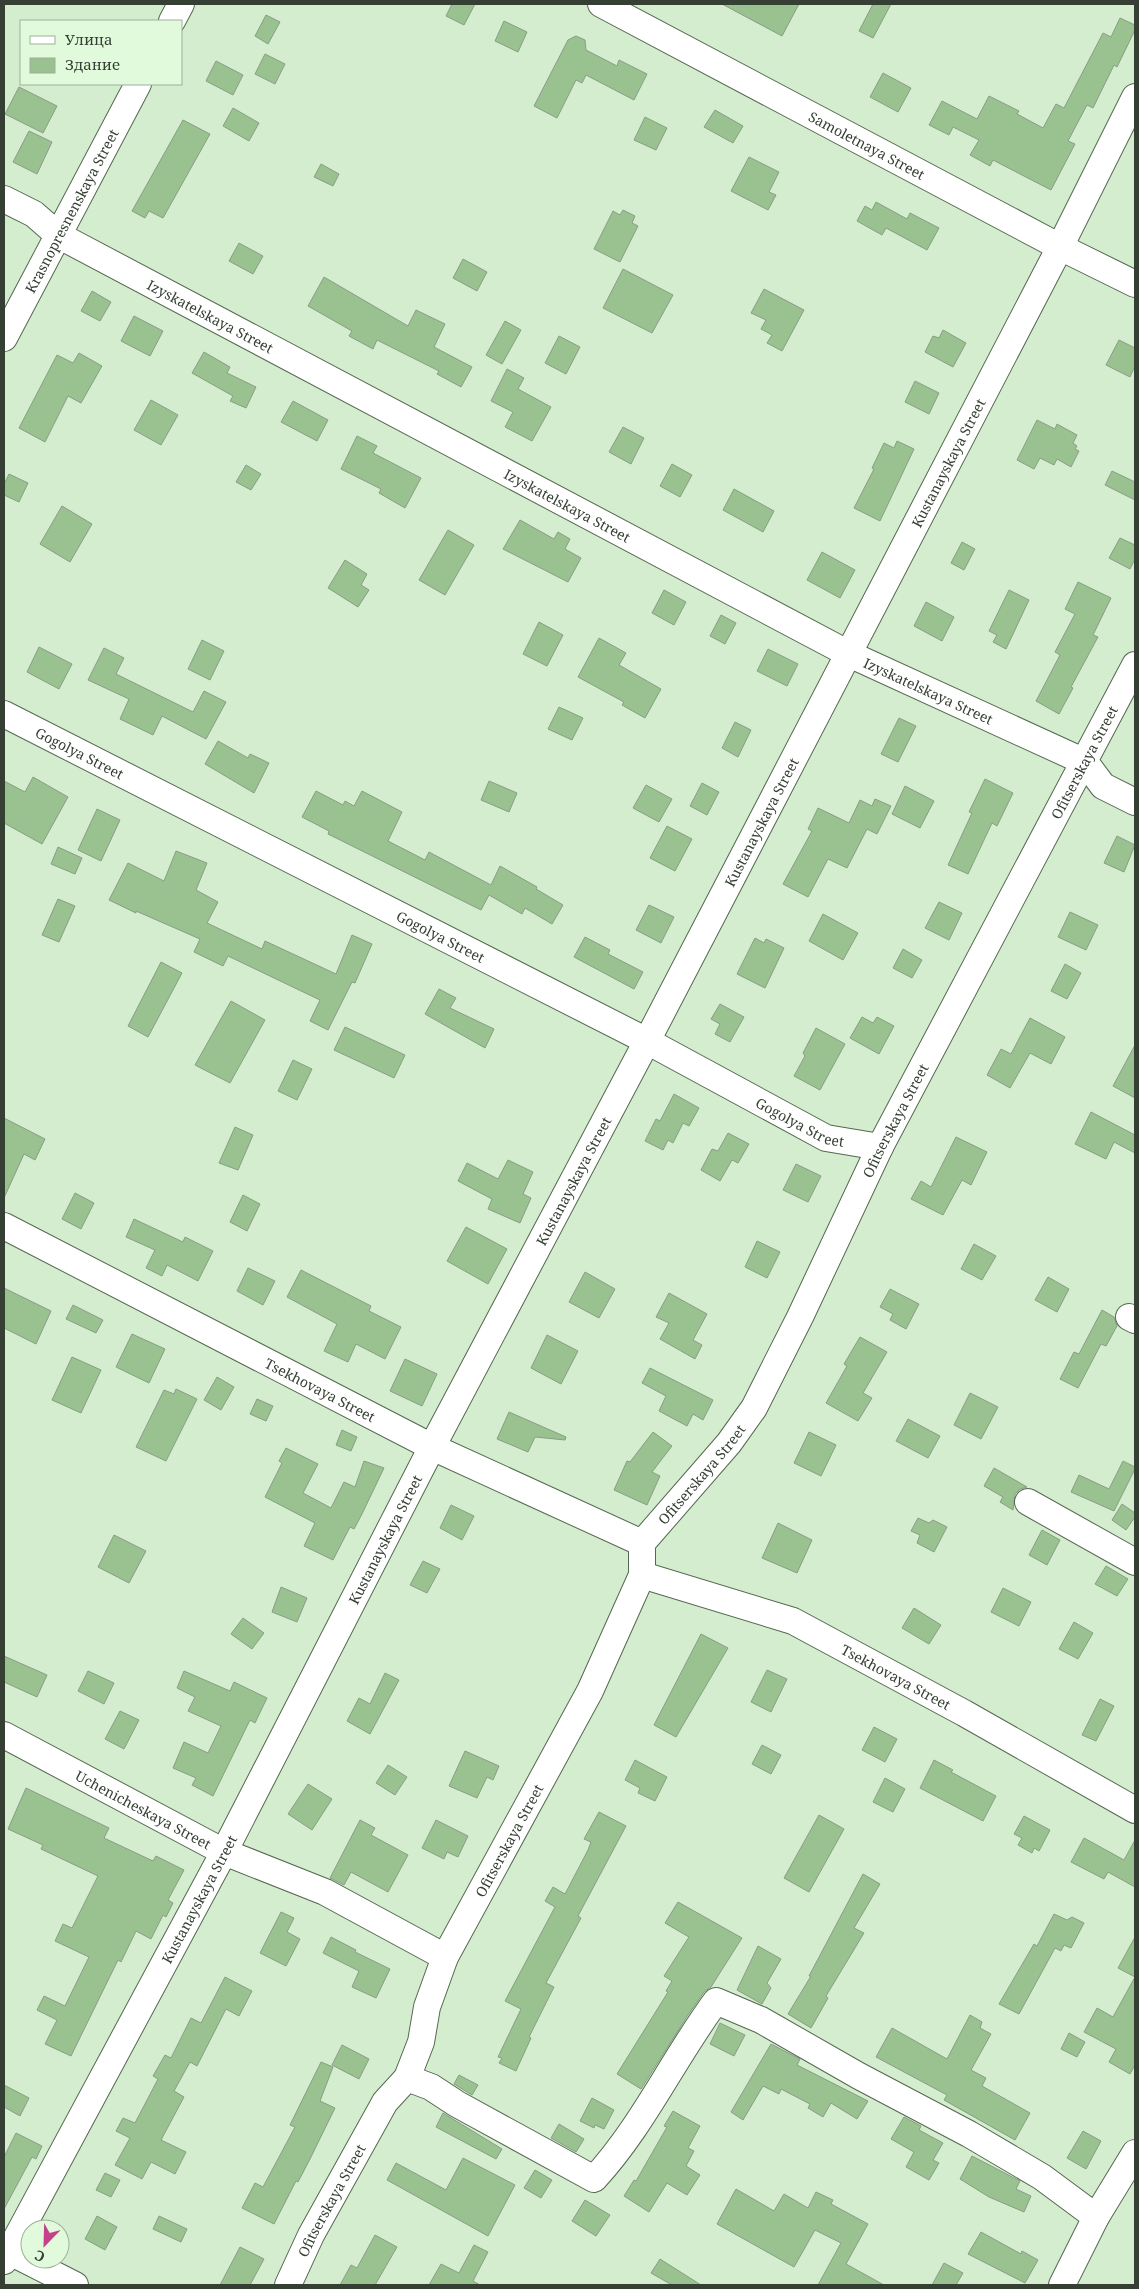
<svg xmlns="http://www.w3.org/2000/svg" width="1139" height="2289" font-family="'Noto Serif',serif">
<rect width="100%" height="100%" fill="#d5edcf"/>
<path fill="#99c290" stroke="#879e83" d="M452,4H475L464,25L446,16Z
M722,4H799L782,36Z
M873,4H891L873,38L859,31Z
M266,15L280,22L268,44L255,36Z
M1120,18L1135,25V30L1117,67L1114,65L1093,108L1087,105L1068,141L1075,144L1051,190L993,160L990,166L970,155L979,140L953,127L949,135L929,125L942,101L977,119L989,96L1019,111L1017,114L1043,128L1056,104L1064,108L1103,33L1111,37Z
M504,21L527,32L518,52L495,41Z
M576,36L585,40L586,50L617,66L619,60L647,74L634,100L586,75L582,83L576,80L557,118L534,106L568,40Z
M265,54L285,64L275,84L255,74Z
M216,61L243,75L233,95L206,81Z
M883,73L911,88L898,112L870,97Z
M19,87L57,106L43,133L5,114Z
M233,108L259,123L249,141L223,126Z
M715,110L743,126L733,143L704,127Z
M645,117L667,128L656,150L634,140Z
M183,120L210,134L163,218L149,211L145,218L132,211Z
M29,131L52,142L37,174L13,162Z
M749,157L779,172L769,192L776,195L768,210L731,191Z
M321,164L339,174L333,186L314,177Z
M876,202L907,219L910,213L939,228L927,250L886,228L882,235L857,221L865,206L872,210Z
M623,210L635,216L632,223L638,226L620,262L594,249L613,211L620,215Z
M239,243L263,256L253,274L229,261Z
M463,259L487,272L477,291L453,278Z
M623,269L673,295L652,333L603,308Z
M324,277L408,326L416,310L445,324L434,347L472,367L461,387L437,374L439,371L377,340L373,349L349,336L352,331L308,306Z
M764,289L804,310L782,351L767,343L772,335L761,329L766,320L751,313Z
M92,291L111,302L100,321L81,311Z
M134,316L163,331L150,356L121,341Z
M505,321L521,330L502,364L486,355Z
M943,330L966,343L953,367L925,352L933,336L939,338Z
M559,336L580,347L566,374L545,363Z
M1119,340L1135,348V366L1130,377L1106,365Z
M204,352L230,367L227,373L256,387L246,408L230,401L233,396L192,373Z
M79,353L102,366L81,403L68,396L45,442L19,428L57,355L73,363Z
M507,369L524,378L518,389L551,407L532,441L505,427L513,412L491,401Z
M915,381L939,393L929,414L905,402Z
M151,400L178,415L161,445L134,430Z
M293,401L328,420L317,441L281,422Z
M1037,420L1055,429L1057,424L1077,435L1073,443L1077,446L1075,449L1079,451L1071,467L1057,459L1054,465L1040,458L1034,469L1017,460Z
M623,427L644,438L631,464L609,452Z
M357,436L377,446L373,453L421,478L405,508L379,493L381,489L341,469Z
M897,441L914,449L880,521L854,508L874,469L872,468L884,443L894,448Z
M672,464L692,475L680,497L660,486Z
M246,465L261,474L251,490L236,482Z
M1112,471L1135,482V500L1105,485Z
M9,474L28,483L19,502L4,495V484Z
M734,489L774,511L763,532L723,510Z
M62,506L92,524L70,562L40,544Z
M520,520L554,539L558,532L570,539L565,549L581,558L568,582L503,549Z
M448,530L474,545L445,595L419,580Z
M1120,538L1135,545V559L1130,569L1109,558Z
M962,542L975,549L964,570L951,563Z
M822,552L855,570L840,598L807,580Z
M345,560L367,574L361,585L369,590L358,607L328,588Z
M1078,582L1111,598L1093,635L1098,637L1071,687L1073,688L1059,714L1036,701L1060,655L1055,652L1075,614L1065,609Z
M664,590L686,602L674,625L652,613Z
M1009,590L1029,600L1006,649L993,642L997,635L989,631Z
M926,602L954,617L942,641L914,626Z
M721,615L736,623L725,644L710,636Z
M539,622L563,635L547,666L523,654Z
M599,638L626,653L619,665L661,689L645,718L622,705L624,702L578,677Z
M202,640L224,651L210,680L188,669Z
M39,647L72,664L59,689L27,672Z
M104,648L124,658L116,674L193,712L204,691L226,702L206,739L162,716L153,735L120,719L129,699L88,680Z
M768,649L798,664L787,686L757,671Z
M559,707L583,718L572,740L548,729Z
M899,718L916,726L898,762L881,754Z
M735,722L751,730L738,757L722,748Z
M218,741L248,758L250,754L269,763L254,793L205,764Z
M33,777L68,797L42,844L4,823V781L25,792Z
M985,779L1013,793L997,826L992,823L968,874L948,865L972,813L969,812Z
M489,781L517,793L509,812L481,800Z
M702,783L719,792L707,815L690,806Z
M646,785L672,799L659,822L633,808Z
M905,786L934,801L920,828L892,814Z
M316,791L343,805L345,801L354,806L362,791L402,812L388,841L425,860L429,852L491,885L500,866L537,887L536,889L563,905L552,924L525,908L522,914L489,895L481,910L328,834L329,831L302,817Z
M875,799L891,806L877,834L867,829L847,868L828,859L808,897L783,884L812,831L808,829L818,808L849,823L860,800L872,806Z
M97,809L120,820L101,861L78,850Z
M667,826L692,839L675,871L650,858Z
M1117,836L1135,845L1124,872L1104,863Z
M58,847L82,858L75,874L51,864Z
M176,851L207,863L196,890L218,902L207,923L262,949L265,941L336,974L352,935L372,944L355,983L352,982L328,1030L310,1021L320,1000L228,956L223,966L194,952L200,939L136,911V913L109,900L128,863L164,881Z
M58,899L75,906L59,942L42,935Z
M939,902L962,913L949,940L925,928Z
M649,905L674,917L661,943L636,930Z
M1070,912L1098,925L1086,950L1058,937Z
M823,914L858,933L843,960L809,941Z
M585,937L610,950L608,954L643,972L634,989L574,957Z
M755,938L764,943L766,939L784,948L765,988L737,974Z
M903,949L922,960L912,978L893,968Z
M161,962L182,973L148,1037L128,1026Z
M1065,964L1081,973L1067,999L1051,991Z
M439,989L456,998L450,1008L494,1029L485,1048L425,1014Z
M231,1001L265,1020L230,1083L195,1065Z
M720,1004L744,1017L730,1042L715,1034L720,1024L711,1019Z
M862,1017L873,1023L877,1017L894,1026L879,1054L850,1038Z
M1030,1018L1065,1037L1051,1064L1030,1053L1010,1088L987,1075L1001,1049L1011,1054Z
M345,1027L405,1055L394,1078L334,1050Z
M816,1028L845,1044L820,1090L794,1076L805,1056L803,1053Z
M1135,1045V1098L1113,1086Z
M293,1060L312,1069L297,1100L278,1091Z
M674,1094L699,1108L689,1126L683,1123L673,1143L668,1140L663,1150L645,1141L656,1119L660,1121Z
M1091,1112L1135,1135V1153L1114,1142L1106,1159L1075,1144Z
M4,1118L45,1139L35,1160L24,1154L4,1198Z
M235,1127L253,1135L238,1170L219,1163Z
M728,1133L749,1144L738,1163L732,1160L720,1181L701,1170L712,1149L718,1151Z
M956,1137L987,1152L971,1185L962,1180L943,1215L911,1199L921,1181L931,1187Z
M508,1160L533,1172L523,1194L531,1198L520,1223L488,1209L492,1199L458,1181L467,1163L498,1179Z
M796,1164L821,1176L808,1202L783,1190Z
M75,1193L94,1203L81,1229L62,1219Z
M243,1195L260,1204L247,1231L230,1222Z
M134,1219L183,1242L185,1237L213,1251L198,1281L167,1265L162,1276L146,1268L155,1250L126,1237Z
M466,1227L507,1249L488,1284L447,1261Z
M757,1241L780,1252L767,1278L745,1267Z
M974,1244L996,1256L982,1280L961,1269Z
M248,1268L275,1281L263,1305L237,1291Z
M301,1270L371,1306L369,1311L401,1327L385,1359L356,1344L348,1362L324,1351L337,1324L287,1297Z
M585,1272L615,1289L599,1318L569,1302Z
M1048,1277L1069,1289L1057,1312L1035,1300Z
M4,1288L51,1311L36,1344L4,1328Z
M890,1289L919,1304L906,1329L890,1320L893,1314L880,1307Z
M669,1293L707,1314L693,1340L702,1345L695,1359L660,1339L669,1323L656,1317Z
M73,1305L103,1320L96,1333L66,1319Z
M1102,1310L1114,1317L1117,1326L1106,1346L1101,1344L1078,1388L1060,1379L1074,1352L1079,1354Z
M132,1334L165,1349L149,1383L116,1367Z
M547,1335L578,1351L561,1384L531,1368Z
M860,1337L887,1352L863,1393L872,1398L858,1421L826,1403L847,1366L844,1364Z
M72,1357L101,1370L81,1413L52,1400Z
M405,1359L437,1374L422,1406L390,1391Z
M650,1368L713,1400L703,1420L693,1414L687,1426L659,1411L666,1396L642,1383Z
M217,1377L234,1387L221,1410L204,1400Z
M176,1389L197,1399L166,1461L136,1447L164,1390L174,1394Z
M970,1393L998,1407L981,1439L954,1425Z
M257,1399L273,1406L266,1421L250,1414Z
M509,1412L566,1437L565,1440L535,1437L528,1452L497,1439Z
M908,1419L940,1436L928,1458L896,1441Z
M342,1430L357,1437L351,1451L336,1445Z
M653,1432L672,1446L652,1472L660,1476L647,1505L614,1490L627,1461L630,1462Z
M809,1432L836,1445L821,1476L794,1463Z
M286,1448L318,1464L303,1493L331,1508L344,1482L355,1487L364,1461L384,1468L362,1514L354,1529L350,1527L333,1560L304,1546L315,1523L265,1497L282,1463L279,1461Z
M1123,1461L1135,1467V1469L1114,1511L1071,1492L1079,1475L1109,1489Z
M994,1468L1027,1487L1020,1489L1015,1494L1013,1510L1000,1502L1003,1497L984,1486Z
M1122,1504L1135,1513V1517L1126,1530L1112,1520Z
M451,1505L474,1516L462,1540L440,1528Z
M918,1518L929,1523L933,1520L947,1527L934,1552L917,1543L920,1535L911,1531Z
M778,1523L812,1540L797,1573L762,1558Z
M1042,1530L1060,1540L1047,1565L1029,1555Z
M114,1535L146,1551L129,1583L98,1567Z
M423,1561L440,1569L427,1593L410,1585Z
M1106,1566L1128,1579L1117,1596L1095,1584Z
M281,1587L307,1598L297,1622L272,1612Z
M1003,1588L1031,1602L1019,1626L991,1612Z
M914,1608L941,1625L929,1644L902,1628Z
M243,1618L264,1633L252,1649L231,1634Z
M1074,1622L1093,1633L1078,1659L1059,1649Z
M701,1634L728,1648L676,1737L654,1725Z
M4,1656L47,1675L37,1697L4,1682Z
M767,1670L787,1679L771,1712L751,1702Z
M88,1671L114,1683L104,1704L78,1691Z
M184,1671L230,1691L234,1682L267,1698L255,1723L250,1720L213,1796L192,1785L196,1778L173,1768L184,1742L208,1753L221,1726L188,1711L195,1697L177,1688Z
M385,1673L399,1680L370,1734L347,1721L359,1698L370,1704Z
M1100,1699L1114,1706L1096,1741L1082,1735Z
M120,1711L139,1720L124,1749L105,1739Z
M874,1727L897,1739L885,1762L862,1750Z
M762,1745L781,1755L771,1774L752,1764Z
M465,1751L499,1766L493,1780L487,1777L477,1798L449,1786Z
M635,1760L667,1777L655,1801L638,1793L640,1788L625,1780Z
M934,1760L953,1770L951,1772L996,1796L983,1821L920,1788Z
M388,1765L407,1777L395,1795L376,1783Z
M885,1778L905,1789L893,1812L873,1802Z
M308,1784L332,1799L312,1830L288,1814Z
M26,1788L109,1828L104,1838L153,1861L156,1856L184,1870L168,1900L173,1903L166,1917L163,1915L151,1939L136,1931L121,1962L118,1960L71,2056L45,2044L57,2020L37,2010L44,1996L65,2006L89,1957L55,1941L63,1924L72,1928L98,1876L41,1849L43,1845L8,1829Z
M599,1812L626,1826L578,1916L581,1918L546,1983L554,1987L529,2037L531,2038L516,2071L499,2063L502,2058L498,2057L521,2009L505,2001L555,1907L545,1901L553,1887L565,1894L588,1850L591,1842L584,1839Z
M819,1815L844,1829L809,1892L784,1878Z
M1024,1816L1050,1830L1039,1851L1034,1848L1032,1853L1018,1845L1022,1838L1014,1834Z
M360,1820L375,1828L371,1835L408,1855L388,1892L351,1872L344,1885L330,1878Z
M436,1820L468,1836L458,1857L447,1852L444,1859L422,1848Z
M1084,1838L1124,1860L1135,1840V1887L1108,1872L1104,1879L1071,1862Z
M863,1874L880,1884L854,1928L864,1933L826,1996L828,1998L811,2028L788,2014L811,1976H809Z
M678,1902L742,1938L711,1987L704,1992L688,2015L641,2089L617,2074L668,1992L666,1991L672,1981L664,1976L689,1937L665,1923Z
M281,1912L294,1918L287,1932L300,1939L286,1966L260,1953Z
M1054,1914L1067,1920L1072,1917L1084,1923L1071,1948L1064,1945L1061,1951L1055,1948L1019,2014L999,2004L1034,1944L1037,1946Z
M331,1937L356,1950L355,1952L390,1969L376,1998L352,1987L359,1971L323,1953Z
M1135,1937V2065L1130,2074L1109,2062L1116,2049L1084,2032L1097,2008L1113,2017L1135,1977L1118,1968Z
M758,1946L781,1959L767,1983L771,1988L762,2004L737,1990Z
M225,1977L252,1991L239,2016L226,2009L197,2066L190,2062L174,2091L184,2097L161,2140L186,2152L175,2174L151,2162L142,2179L115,2165L130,2138L116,2131L123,2118L135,2123L158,2079L153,2076L165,2055L171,2058L191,2018L201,2023Z
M970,2015L982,2022L980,2028L991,2034L971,2070L986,2078L982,2086L1030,2113L1015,2140L944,2100L947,2095L876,2057L892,2028L947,2059Z
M720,2023L745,2035L734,2056L710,2044Z
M1069,2033L1085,2042L1077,2057L1061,2049Z
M771,2044L800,2059L797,2065L868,2101L857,2119L831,2103L823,2117L808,2108L810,2104L781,2089L779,2094L763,2086L743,2120L731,2112Z
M342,2045L369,2059L359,2079L332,2065Z
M321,2062L333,2067L320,2101L335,2108L310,2159L298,2182L296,2181L274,2224L242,2208L255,2183L263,2187L295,2127L290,2125Z
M459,2075L478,2085L472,2095L454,2084Z
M4,2085L29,2098L20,2116L4,2107Z
M592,2098L614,2110L604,2129L595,2125L594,2128L580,2121Z
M673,2111L700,2126L688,2148L694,2151L686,2166L700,2175L687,2195L667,2183L649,2212L624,2196L634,2180L636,2181L667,2127L664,2126Z
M443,2113L502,2149L496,2159L436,2127Z
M904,2117L921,2126L919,2130L943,2143L933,2160L939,2163L929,2180L906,2167L914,2152L891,2139Z
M559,2124L584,2139L576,2152L551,2138Z
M1083,2131L1101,2141L1086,2169L1067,2158Z
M16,2133L42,2146L36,2159L32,2157L4,2209V2157Z
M972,2156L1020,2181L1016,2189L1031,2196L1024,2212L989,2197L960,2179Z
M463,2158L515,2185L488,2236L387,2180L396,2163L446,2190Z
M535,2170L552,2180L541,2198L524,2188Z
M105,2173L120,2180L111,2197L96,2190Z
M736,2189L774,2211L784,2194L808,2208L816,2192L833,2200L831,2204L868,2224L846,2264L884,2285H818L841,2243L815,2230L794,2267L717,2224Z
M585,2200L610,2215L596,2236L572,2221Z
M97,2216L117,2227L105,2250L85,2239Z
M159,2216L187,2229L181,2242L153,2229Z
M981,2232L1021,2254L1022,2251L1038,2260L1025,2283L968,2254Z
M375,2235L397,2247L375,2285H340L351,2265L357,2268Z
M474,2245L488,2252L473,2281L480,2285H429L441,2264L459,2273Z
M240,2247L264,2259L250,2285H220Z
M660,2259L701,2285H672L651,2273Z
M944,2263L963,2273L956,2285H932Z"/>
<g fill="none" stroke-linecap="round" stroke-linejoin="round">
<defs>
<g id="minor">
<path id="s1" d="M601,4L1060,247L1135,284"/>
<path d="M172,21L181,4"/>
<path id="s2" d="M4,199L34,214L58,235L849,654L1085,762L1103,786L1135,802"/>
<path id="s3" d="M4,338L138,84"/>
<path id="s4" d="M4,714L647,1041L826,1138L880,1147"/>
<path id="s5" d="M4,1226L432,1447L642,1543"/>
<path d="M1129,1317L1135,1320"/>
<path d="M1028,1502L1135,1562"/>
<path id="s6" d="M642,1575L793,1621L964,1713L1135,1810"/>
<path id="s7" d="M4,1735L224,1852L325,1892L445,1957"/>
<path d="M407,2078L431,2087L457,2104L594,2179C643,2126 673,2059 716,2001L761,2020L859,2076L969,2134L1042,2177L1096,2217"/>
<path d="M4,2249L75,2285"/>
<path id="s8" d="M4,2261L224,1852L432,1447L647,1041L1060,247L1135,97"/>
<path id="s9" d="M288,2285L311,2235L385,2102L407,2078L421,2042L427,2007L445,1957L590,1691L642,1575V1543L729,1443L754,1408L800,1317L880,1147L1135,665"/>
<path d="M1062,2285L1096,2217L1135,2153"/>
</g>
</defs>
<use href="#minor" stroke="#54684f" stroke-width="28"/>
<use href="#minor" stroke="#fff" stroke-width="26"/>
</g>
<g text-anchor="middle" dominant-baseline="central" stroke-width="4.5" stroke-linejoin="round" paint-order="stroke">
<g font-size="14" fill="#353f33" stroke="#e2fadc">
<text stroke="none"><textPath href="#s1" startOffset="301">Samoletnaya Street</textPath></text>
<text stroke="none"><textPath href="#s3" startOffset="144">Krasnopresnenskaya Street</textPath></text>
<text stroke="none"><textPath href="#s2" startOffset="238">Izyskatelskaya Street</textPath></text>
<text stroke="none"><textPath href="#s8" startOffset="2031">Kustanayskaya Street</textPath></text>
<text stroke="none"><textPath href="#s2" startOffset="642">Izyskatelskaya Street</textPath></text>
<text stroke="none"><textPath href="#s2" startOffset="1048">Izyskatelskaya Street</textPath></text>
<text stroke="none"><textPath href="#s4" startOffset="85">Gogolya Street</textPath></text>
<text stroke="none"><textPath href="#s9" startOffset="1730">Ofitserskaya Street</textPath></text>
<text stroke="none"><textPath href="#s8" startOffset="1626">Kustanayskaya Street</textPath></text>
<text stroke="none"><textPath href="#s4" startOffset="490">Gogolya Street</textPath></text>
<text stroke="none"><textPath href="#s4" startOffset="895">Gogolya Street</textPath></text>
<text stroke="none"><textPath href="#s9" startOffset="1325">Ofitserskaya Street</textPath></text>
<text stroke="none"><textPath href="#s8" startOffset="1221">Kustanayskaya Street</textPath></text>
<text stroke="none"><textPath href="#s5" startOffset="356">Tsekhovaya Street</textPath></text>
<text stroke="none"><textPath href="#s9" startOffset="920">Ofitserskaya Street</textPath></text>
<text stroke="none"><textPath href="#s8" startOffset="816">Kustanayskaya Street</textPath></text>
<text stroke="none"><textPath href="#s6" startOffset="275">Tsekhovaya Street</textPath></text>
<text stroke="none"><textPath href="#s7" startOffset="158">Uchenicheskaya Street</textPath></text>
<text stroke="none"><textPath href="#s9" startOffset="500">Ofitserskaya Street</textPath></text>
<text stroke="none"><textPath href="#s8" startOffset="411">Kustanayskaya Street</textPath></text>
<text stroke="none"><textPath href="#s9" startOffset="95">Ofitserskaya Street</textPath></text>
</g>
</g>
<rect width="1139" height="2289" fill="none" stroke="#353f33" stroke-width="10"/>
<rect x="20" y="20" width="162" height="65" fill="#e2fadc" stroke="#9daf98"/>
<rect x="30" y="36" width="25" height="8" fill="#ffffff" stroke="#9daf98"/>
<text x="65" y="45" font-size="15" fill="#353f33">Улица</text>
<rect x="30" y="58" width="25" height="15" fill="#99c290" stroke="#9daf98"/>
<text x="65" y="70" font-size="15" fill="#353f33">Здание</text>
<g transform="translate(45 2244) rotate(203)"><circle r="24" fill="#e2fadc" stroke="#9daf98"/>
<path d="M0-4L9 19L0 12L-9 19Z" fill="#c4428a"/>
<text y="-8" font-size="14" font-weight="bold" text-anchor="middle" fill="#353f33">С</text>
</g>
</svg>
